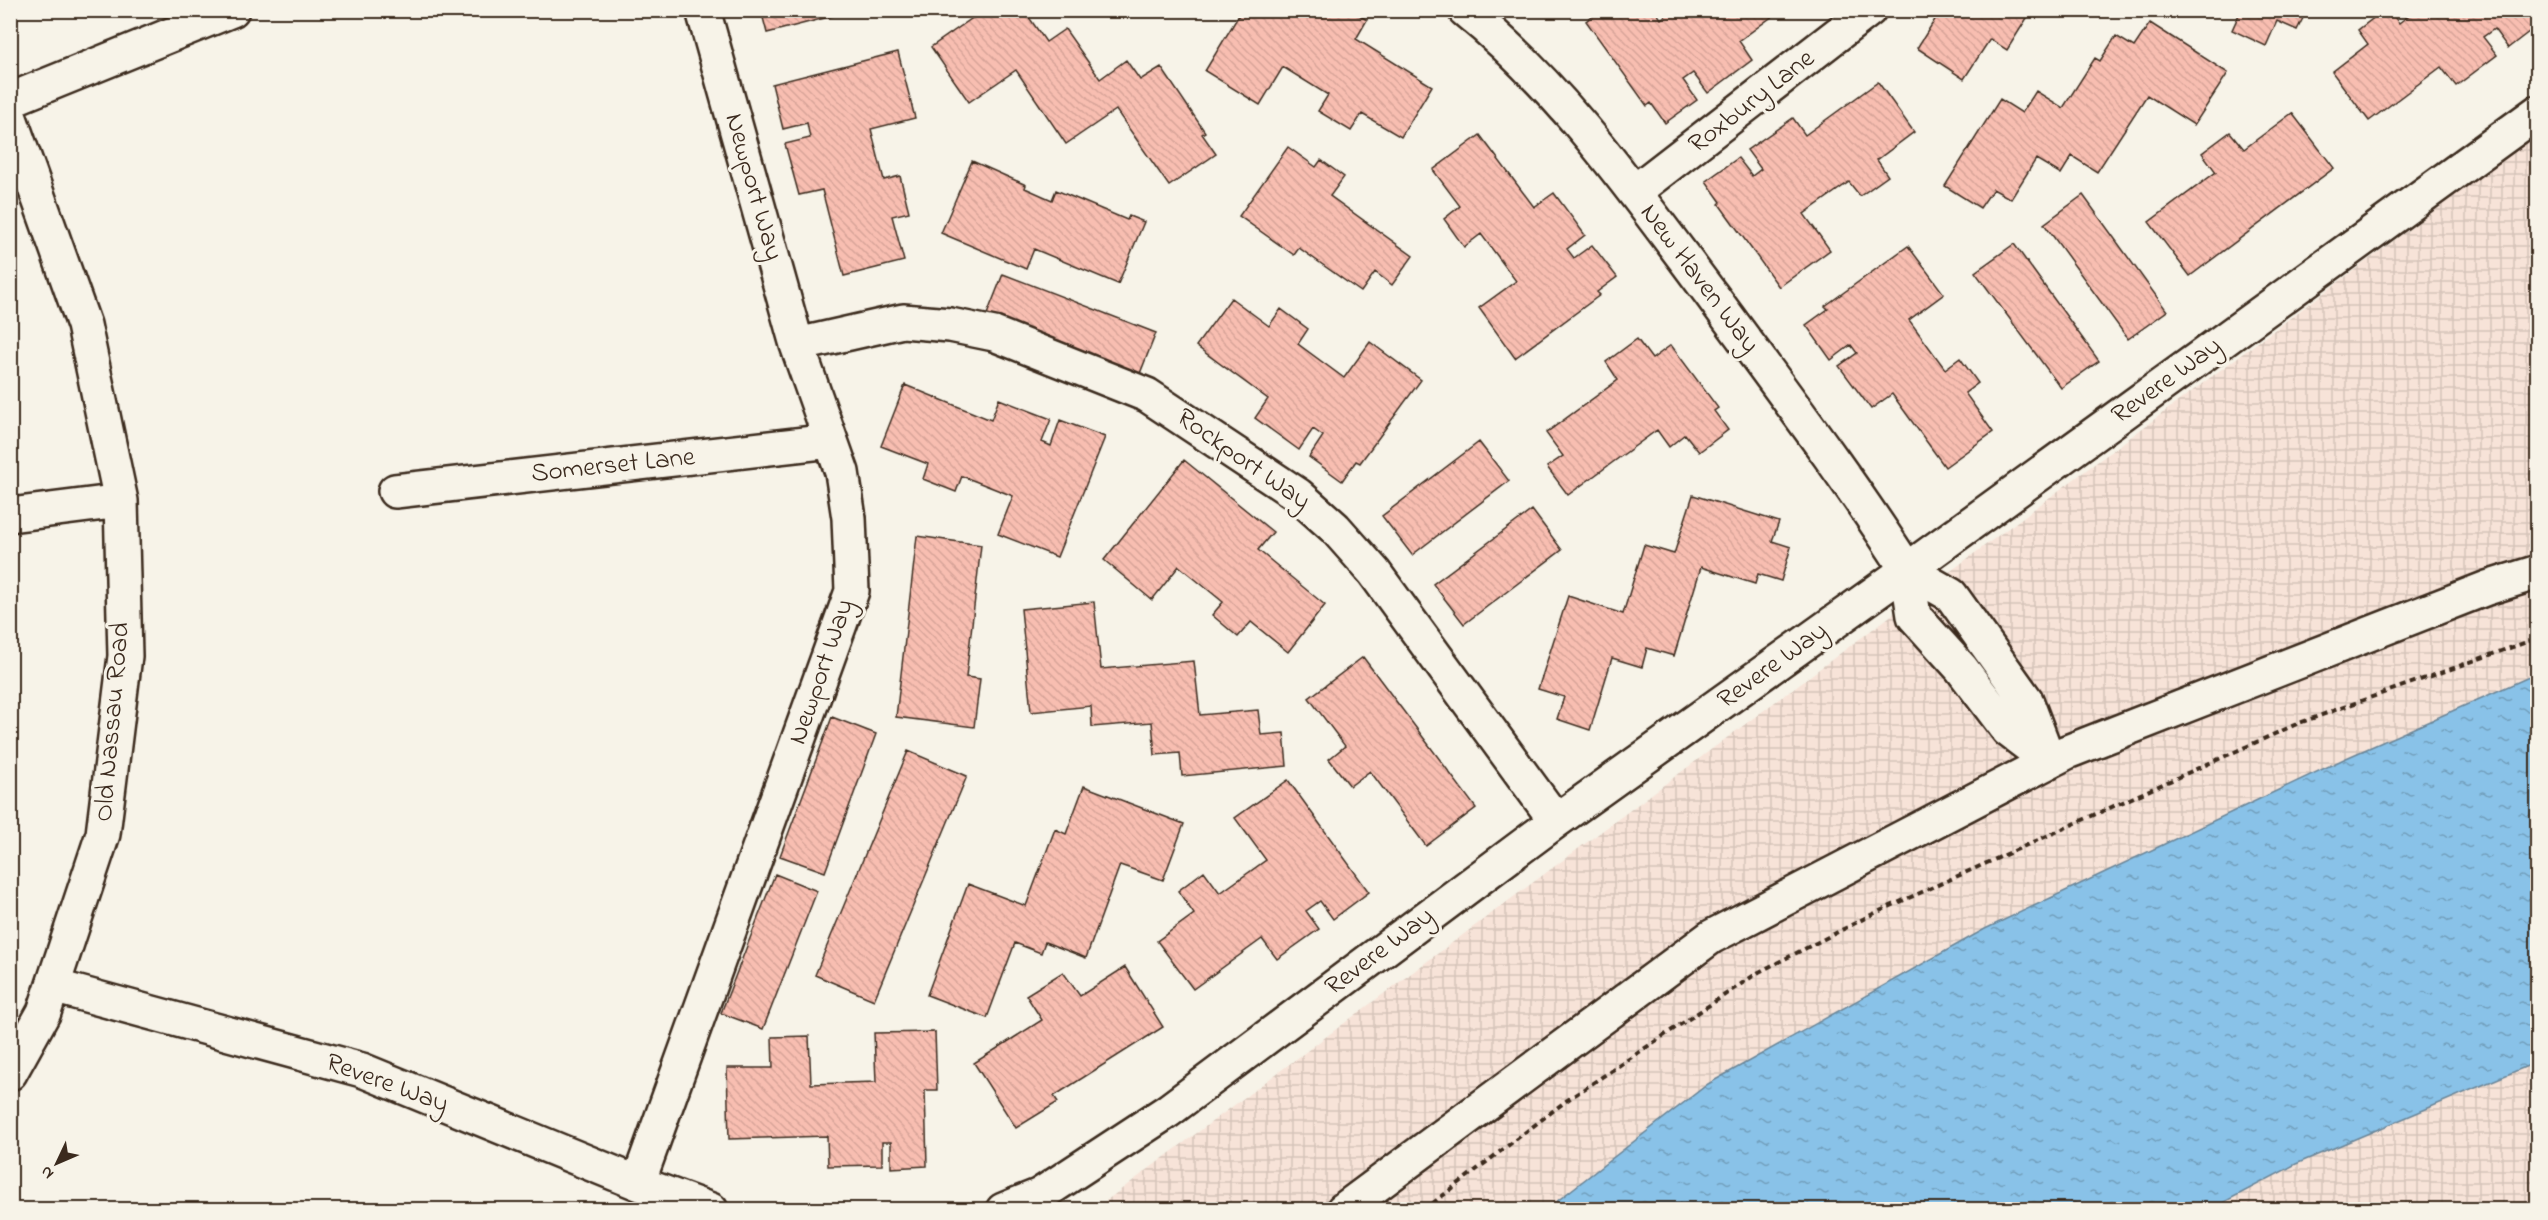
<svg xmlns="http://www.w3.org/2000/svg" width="2548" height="1220" font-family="'Indie Flower',sans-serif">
<defs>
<pattern id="industrial-grid" width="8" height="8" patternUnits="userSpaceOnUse" patternTransform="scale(1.5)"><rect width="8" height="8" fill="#f7e3d8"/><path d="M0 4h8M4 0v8" fill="none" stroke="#d5c3b9"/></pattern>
<pattern id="water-ripples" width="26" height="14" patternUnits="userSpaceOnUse" patternTransform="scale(1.5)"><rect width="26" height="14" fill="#89c2e8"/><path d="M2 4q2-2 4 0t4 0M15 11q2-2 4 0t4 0" fill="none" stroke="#719ebb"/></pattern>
<pattern id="building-back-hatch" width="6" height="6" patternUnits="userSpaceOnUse" patternTransform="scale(1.5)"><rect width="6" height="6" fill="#f8beb1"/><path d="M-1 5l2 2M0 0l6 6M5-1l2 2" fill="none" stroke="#d6a398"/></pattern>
</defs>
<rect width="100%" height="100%" fill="#f7f3e8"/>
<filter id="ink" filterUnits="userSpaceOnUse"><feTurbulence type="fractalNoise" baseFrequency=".0167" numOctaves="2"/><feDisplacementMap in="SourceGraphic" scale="12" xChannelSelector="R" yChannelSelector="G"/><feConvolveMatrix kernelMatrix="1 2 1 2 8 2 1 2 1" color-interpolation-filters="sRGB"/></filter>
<g filter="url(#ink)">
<path fill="url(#industrial-grid)" d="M2537,134V1209H1095Z"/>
<path fill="url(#water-ripples)" stroke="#6a8597" stroke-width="1.5" d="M2529,677H2538L2537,1062L2296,1164L2211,1209H1547L1708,1084L1985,929L2344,759Z"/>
<path fill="url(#building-back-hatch)" stroke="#3b2a1e" stroke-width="1.5" d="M761,10H831L833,16L767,33Z
M984,10H1024L1046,42L1065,29L1100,79L1126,60L1140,80L1161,67L1205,132L1202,134L1216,154L1169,186L1116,110L1066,144L1016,70L969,102L931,47Z
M1242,10H1302L1309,15L1312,10H1351L1367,20L1356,39L1432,86L1401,137L1362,114L1351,131L1318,111L1328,95L1283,67L1260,105L1205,71Z
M1600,10H1655L1661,19L1672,10H1781L1739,41L1752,60L1708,93L1693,73L1683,80L1697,100L1665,123L1651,103L1647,106L1586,21Z
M1941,10H2032L2007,50L1990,39L1964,79L1917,48Z
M2241,10H2307L2297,30L2277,21L2266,46L2232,30Z
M2384,10H2389L2399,23L2416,10H2531L2538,19V25L2508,48L2494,29L2483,37L2497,55L2456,86L2441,67L2369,121L2332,72L2368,44L2358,30Z
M2150,23L2228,73L2194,125L2147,95L2097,172L2072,156L2061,174L2036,159L2011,199L1993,189L1980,208L1945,186L2000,99L2022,113L2036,91L2063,108L2095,58L2100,61L2116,36L2134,47Z
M898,52L915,118L871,129L884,180L900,176L909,212L892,216L904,261L844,276L822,190L799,195L785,144L810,138L807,123L783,129L772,84Z
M1878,82L1914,132L1877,160L1888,176L1860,196L1849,182L1804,214L1830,250L1779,287L1719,204L1721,202L1706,181L1738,158L1752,176L1761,169L1747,150L1793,118L1805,135Z
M2292,113L2334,168L2190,276L2149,222L2216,172L2202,153L2230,132L2244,149Z
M1480,135L1534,207L1554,193L1585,235L1567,249L1574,258L1592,245L1617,277L1597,292L1600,295L1515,358L1479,308L1516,281L1481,234L1464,247L1444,219L1460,206L1433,170Z
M1288,147L1316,167L1321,160L1344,177L1330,196L1413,256L1392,285L1375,272L1361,292L1299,248L1294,255L1239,216Z
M972,161L1026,185L1025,188L1052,200L1056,190L1127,220L1129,216L1144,222L1118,284L1034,249L1026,269L941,233Z
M2083,195L2167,311L2128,339L2044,224Z
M2014,244L2099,361L2061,388L1975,272Z
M1908,246L1944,294L1909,320L1945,369L1960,358L1978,383L1965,393L1993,432L1945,467L1892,394L1871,409L1839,366L1857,353L1851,345L1831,360L1806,325L1828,309L1825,306Z
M1003,274L1156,333L1139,376L986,317Z
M1231,298L1269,326L1281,309L1308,329L1298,344L1344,378L1370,342L1421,380L1360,463L1356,461L1342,481L1309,457L1323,436L1313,429L1299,450L1255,418L1268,399L1196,346Z
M1637,339L1652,359L1671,345L1718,408L1714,411L1728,430L1699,452L1685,434L1669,447L1657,430L1568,495L1547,467L1563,456L1546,433L1618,380L1606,362Z
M905,385L991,420L999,399L1051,419L1042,442L1051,446L1060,420L1105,437L1057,557L998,534L1013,496L962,476L956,492L923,479L928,464L881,446Z
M1479,442L1509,481L1412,555L1382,516Z
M1184,460L1273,532L1258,550L1325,605L1288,652L1251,622L1238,637L1212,615L1223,602L1179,566L1152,600L1104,560Z
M1693,495L1779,522L1772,541L1791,547L1781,581L1758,574L1755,584L1701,567L1674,656L1647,648L1642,667L1612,658L1590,730L1557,719L1564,697L1538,689L1568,596L1623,614L1644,545L1674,554Z
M1532,510L1562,550L1464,624L1433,584Z
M917,536L981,545L966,677L980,679L974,727L896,717Z
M1094,602L1101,669L1194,661L1200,715L1258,710L1261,735L1284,733L1287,766L1182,776L1180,753L1155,755L1152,722L1092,727L1091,706L1031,712L1021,609Z
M1363,657L1476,808L1426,846L1370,771L1350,786L1329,759L1345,746L1309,698Z
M832,717L876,734L825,872L780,856Z
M908,751L967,776L874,1000L815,975Z
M1288,780L1369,892L1333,919L1320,901L1306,911L1319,929L1277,959L1262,939L1193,989L1157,941L1194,914L1178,891L1204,871L1220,893L1266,860L1235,818Z
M1084,786L1184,824L1163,880L1120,865L1086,958L1045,942L1041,953L1015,943L987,1018L927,995L968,884L1026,906L1055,829L1066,834Z
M775,874L817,891L763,1029L721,1013Z
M1125,967L1163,1027L1054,1096L1058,1102L1016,1128L974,1063L1042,1020L1026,995L1063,972L1080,996Z
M935,1032L937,1090H925L927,1166L891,1168V1142H882V1165L828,1166L827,1136L729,1139L727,1068H773L772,1037L809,1036L811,1084L876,1082L874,1033Z"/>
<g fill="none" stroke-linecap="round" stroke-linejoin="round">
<defs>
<path id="minor" d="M1465,10C1564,90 1637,196 1713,297C1779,387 1847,476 1907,570
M10,100L232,10
M10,118L84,325L121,501L125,656L103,834L44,1012L10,1073
M1634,192L1869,10
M797,345L903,321L950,325L994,334L1147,395L1298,495L1335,528L1374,572L1556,821
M395,491L831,441
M10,515L121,501
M1907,570L1951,595L2026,700L2049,761L2008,730L1961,668L1914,616Z
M53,986L362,1070L638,1183L711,1210
M638,1183L852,591L849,518L842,472L797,345L703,10
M1003,1210L1040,1195L1168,1111L1556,821L1907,570L2538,112
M1343,1210L1711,937L2067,752L2487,588L2538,572"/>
</defs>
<use href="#minor" stroke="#3b2a1e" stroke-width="38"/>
<path stroke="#3b2a1e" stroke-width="4" stroke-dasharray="6 4.5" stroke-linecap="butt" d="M1424,1210L1566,1101L1759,972L1873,914L2299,723L2538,638"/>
<use href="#minor" stroke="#f7f3e8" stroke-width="33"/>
</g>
</g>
<g text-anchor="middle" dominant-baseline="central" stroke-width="6" stroke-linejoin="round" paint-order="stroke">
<g font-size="27" fill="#3b2a1e" stroke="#f7f3e8">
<text transform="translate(1752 102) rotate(-38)">Roxbury Lane</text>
<text transform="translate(753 187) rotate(74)">Newport Way</text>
<text transform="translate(1699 279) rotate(53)">New Haven Way</text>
<text transform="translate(2167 381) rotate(-36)">Revere Way</text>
<text transform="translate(1243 460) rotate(35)">Rockport Way</text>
<text transform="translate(613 466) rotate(-6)">Somerset Lane</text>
<text transform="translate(1773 666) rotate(-36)">Revere Way</text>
<text transform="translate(822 672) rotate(-71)">Newport Way</text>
<text transform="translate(113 722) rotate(-85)">Old Nassau Road</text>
<text transform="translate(1380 952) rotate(-37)">Revere Way</text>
<text transform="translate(387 1084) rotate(20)">Revere Way</text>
</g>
</g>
<rect width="2548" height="1220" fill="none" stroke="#f7f3e8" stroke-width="36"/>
<rect x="18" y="18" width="2512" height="1184" fill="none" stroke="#3b2a1e" stroke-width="2" filter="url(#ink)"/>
<g transform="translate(57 1163) rotate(226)" stroke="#f7f3e8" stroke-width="4.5" paint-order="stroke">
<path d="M0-4.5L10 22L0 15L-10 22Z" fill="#3b2a1e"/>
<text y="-9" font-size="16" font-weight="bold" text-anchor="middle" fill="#3b2a1e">N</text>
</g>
</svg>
